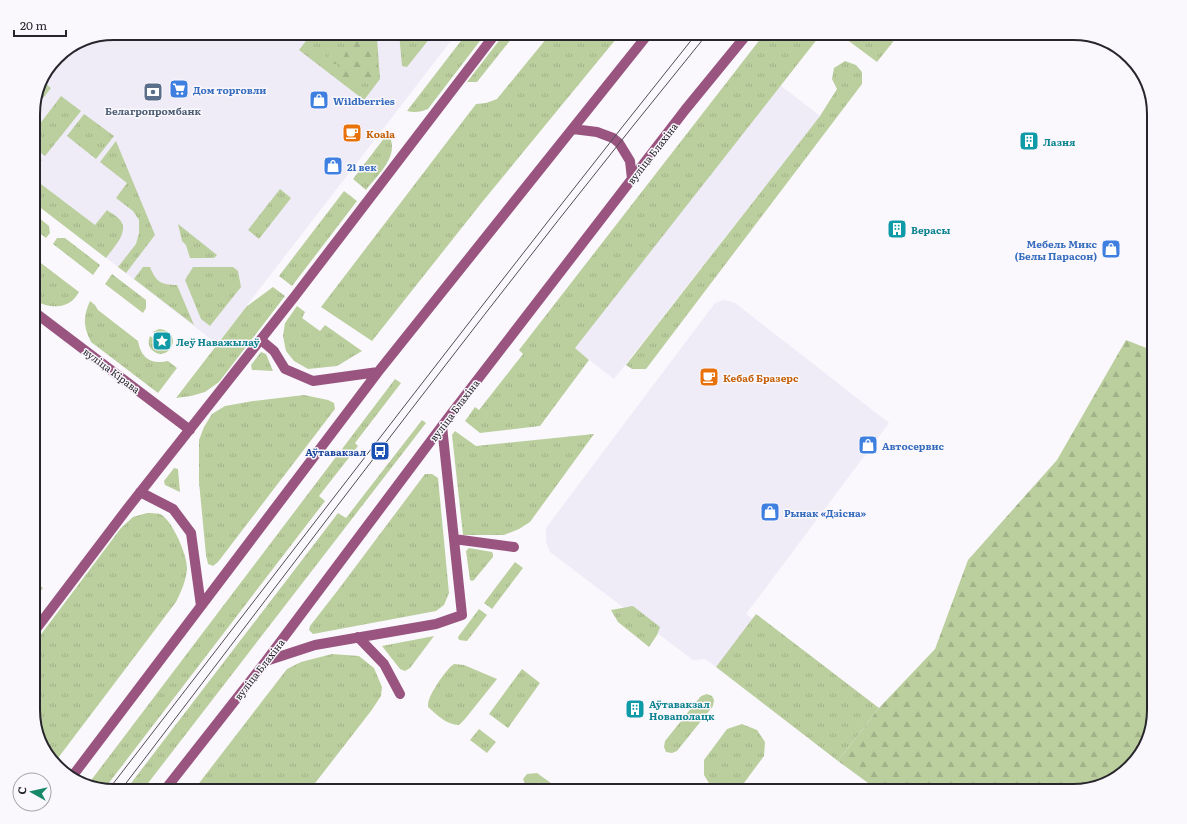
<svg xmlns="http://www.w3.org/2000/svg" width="1187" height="824" font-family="Literata,serif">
<defs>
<pattern id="grass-tufts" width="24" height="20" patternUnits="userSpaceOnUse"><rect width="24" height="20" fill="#bbcf9e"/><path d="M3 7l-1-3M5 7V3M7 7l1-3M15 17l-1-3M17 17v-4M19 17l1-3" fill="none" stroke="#a1b288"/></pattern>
<pattern id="forest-firs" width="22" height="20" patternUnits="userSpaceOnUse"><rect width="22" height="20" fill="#bbcf9e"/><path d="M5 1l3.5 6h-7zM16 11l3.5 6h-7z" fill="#a1b288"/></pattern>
</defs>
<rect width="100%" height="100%" fill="#faf8fd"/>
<path fill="#efebf7" d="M114,33H457L217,344L33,201V109L41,79L57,57L83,39Z
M780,85L820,116L614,379L574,348Z
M724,300L735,303L889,423L746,614L753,619L716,667L705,659L693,660L550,552L546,542V528L715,303Z"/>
<path fill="url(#grass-tufts)" d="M312,33H370L377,38L380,79L364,100L299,50Z
M399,33H434L407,67L402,66Z
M467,33H486L428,109C421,112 415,113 407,111Z
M505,33H516L477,82H467Z
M551,33H621L483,201L372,341L321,307L476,104L486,103L497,99Z
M765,33H822L575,348L589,360L540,426L480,433L465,421L475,407L479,410L523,354L519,350Z
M838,33H900L877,62Z
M845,61L856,65L862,72V84L646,369H632L626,365L820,116L837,89L832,79L834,68Z
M41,80L51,88L33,111V109Z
M61,96L81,111L45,156L33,147V133Z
M84,114L114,136L96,159L67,136Z
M388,133C401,155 379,173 366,190L353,179Z
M116,141L155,235L126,273L118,267L136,244L139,233V220L133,211L116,198L127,183L100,162Z
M33,153L42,160L33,172Z
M33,178L95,225L107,210C111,213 117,216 120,220C130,232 113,248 106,258L33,202Z
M280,189L291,198L259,239L248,230Z
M344,191L357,201L292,286L279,276Z
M33,213L49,226L50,233L46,238L33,228Z
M178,224L217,255L214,258H190L186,245L182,241Z
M57,238H65L100,265L93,275L53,244Z
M33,257L79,292C77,295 75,298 73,300C62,310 44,307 33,299Z
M143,267H150C156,282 161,285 177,285L194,325L134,279Z
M193,267H233L238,271L241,287L210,326L201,319L185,280Z
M112,274L146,300V308L143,313L105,284Z
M273,287L285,296L219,382L205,392L191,396L176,398L246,307Z
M90,301L95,305L98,310L138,341C141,358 151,365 168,361L177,368L158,393L91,342C83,326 83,317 90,301Z
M297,306L305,312L302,318L320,331L325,325L362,351L337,366L308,369L294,361L286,351L283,336L285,323Z
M159,329C186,332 168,365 152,350C148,346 148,341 150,336L156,340L155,342L162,348L168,341L160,335L159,336L153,332Z
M261,352L266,354L273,371L252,370L251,365Z
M395,379L401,383L355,443L358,446L319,496L325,501L105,788L89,783Z
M304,395L328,400L334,403L335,409L218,562L213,566L208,564L206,555L199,482V440L204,427L212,414L225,406L253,401Z
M422,420L426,423L142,791H125L338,513L346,518Z
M455,431L476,446L594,434L530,522L519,529L504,535H463L452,435Z
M174,468L178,469L180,492L165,485L164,481Z
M425,474H432L438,478L449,593L444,605L436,611L313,634L309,630L310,626L338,590Z
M147,513C151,513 156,513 160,514C172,519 188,557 187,569C186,581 181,592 176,602L55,762L44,750L33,715V645L121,528L133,517Z
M469,548L492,552L493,554V557L474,580L472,581L470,580L466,551Z
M515,562L523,568L492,609L484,603Z
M33,581L43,588L33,601Z
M633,606L660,627L657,635L649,647L618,622L611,610Z
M479,609L487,615L467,641L459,640L458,637Z
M756,614L879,708L838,761L716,667Z
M434,636L410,668L405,671L400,669L382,646Z
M332,654L359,656L374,668L382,687L381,696L371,711L309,791H193L287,669L301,662Z
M454,664L464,665L497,679L465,719L459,725C447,725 437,715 428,707C428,704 428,702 429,700C431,692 447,668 454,664Z
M522,669L540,683L508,728L489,714Z
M707,694L712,696L714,700L713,706L677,751L672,753L666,752L664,747L665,741L701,696Z
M742,724L757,730L765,742L764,756L741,787L732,791H721L712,788L704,775V760L727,729Z
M479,729L496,742L487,753L470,740Z
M537,773L562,791H531L526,787L523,779L527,774Z"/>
<path fill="url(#forest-firs)" d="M337,33H364L375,42L379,75L368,83L343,80L340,64H328L329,52L341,55L343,59L348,47Z
M1126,340L1154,351V710L1140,755L1113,780L1073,791H879L838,761L879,708L935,649L968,560L1057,460Z"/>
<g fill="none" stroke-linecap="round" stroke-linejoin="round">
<path stroke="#995580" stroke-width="10" d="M573,129L597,132L613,138L619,143L630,161L632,179
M33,311L190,430
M261,340L274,351L285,369L313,381L378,372
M140,492L173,509L191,533L201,606
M454,539L514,547
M33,633L127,509L295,296L496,33
M358,637L384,664L400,694
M266,661L315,645L436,624L462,615L442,426
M71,778L378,372L649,33
M164,791L266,661L448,418L685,110L748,33"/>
<path stroke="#4f4d54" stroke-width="1" d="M109,789C304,537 497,283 697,33
M120,791C314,537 506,281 708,33"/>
</g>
<defs>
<symbol id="supermarket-square" viewBox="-11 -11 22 22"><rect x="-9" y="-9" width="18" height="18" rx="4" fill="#3f7fe0" stroke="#faf8fd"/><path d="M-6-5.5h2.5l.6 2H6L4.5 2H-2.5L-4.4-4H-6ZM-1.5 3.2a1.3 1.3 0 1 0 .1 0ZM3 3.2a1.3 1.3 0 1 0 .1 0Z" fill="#fff"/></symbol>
<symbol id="bank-square" viewBox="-11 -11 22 22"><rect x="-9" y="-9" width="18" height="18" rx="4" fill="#5c6f8a" stroke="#faf8fd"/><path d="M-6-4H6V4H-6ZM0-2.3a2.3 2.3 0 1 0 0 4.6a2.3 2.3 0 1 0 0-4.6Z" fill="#fff"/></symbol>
<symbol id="shop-square" viewBox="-11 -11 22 22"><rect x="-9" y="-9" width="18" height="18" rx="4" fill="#3f7fe0" stroke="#faf8fd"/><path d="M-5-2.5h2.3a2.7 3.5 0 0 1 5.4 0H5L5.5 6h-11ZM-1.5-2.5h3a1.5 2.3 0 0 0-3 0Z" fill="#fff"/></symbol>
<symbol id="cafe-square" viewBox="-11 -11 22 22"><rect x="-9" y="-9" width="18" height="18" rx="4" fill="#e8710a" stroke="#faf8fd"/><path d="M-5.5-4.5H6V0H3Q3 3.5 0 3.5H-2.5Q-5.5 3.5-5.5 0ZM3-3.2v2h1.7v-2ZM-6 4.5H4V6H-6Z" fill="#fff"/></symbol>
<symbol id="building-square" viewBox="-11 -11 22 22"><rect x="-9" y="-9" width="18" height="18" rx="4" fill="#0f9aa8" stroke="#faf8fd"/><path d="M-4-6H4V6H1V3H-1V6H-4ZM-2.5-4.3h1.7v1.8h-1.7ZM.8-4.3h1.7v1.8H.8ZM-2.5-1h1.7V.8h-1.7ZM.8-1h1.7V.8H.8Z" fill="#fff"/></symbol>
<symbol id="sight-square" viewBox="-11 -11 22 22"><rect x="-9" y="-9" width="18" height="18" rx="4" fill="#0f9aa8" stroke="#faf8fd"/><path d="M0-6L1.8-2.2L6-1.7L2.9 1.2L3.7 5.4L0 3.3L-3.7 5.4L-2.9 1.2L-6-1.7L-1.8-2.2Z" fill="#fff"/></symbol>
<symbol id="bus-square" viewBox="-11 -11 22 22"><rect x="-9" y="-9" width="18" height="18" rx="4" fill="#1a4fb4" stroke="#faf8fd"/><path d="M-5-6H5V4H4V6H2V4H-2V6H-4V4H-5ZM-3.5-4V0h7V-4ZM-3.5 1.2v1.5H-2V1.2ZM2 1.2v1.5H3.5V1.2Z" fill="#fff"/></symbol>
</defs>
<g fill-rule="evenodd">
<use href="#supermarket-square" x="168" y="78" width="22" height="22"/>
<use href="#bank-square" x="142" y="81" width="22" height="22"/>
<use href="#shop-square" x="308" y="89" width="22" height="22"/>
<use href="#cafe-square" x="341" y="122" width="22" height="22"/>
<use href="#building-square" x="1018" y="130" width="22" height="22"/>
<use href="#shop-square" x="322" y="155" width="22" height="22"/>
<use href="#building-square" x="886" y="218" width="22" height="22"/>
<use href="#shop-square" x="1100" y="238" width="22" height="22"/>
<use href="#sight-square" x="151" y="330" width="22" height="22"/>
<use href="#cafe-square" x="698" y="366" width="22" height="22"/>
<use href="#shop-square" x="857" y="434" width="22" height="22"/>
<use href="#bus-square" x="369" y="440" width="22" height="22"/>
<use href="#shop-square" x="759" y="501" width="22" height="22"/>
<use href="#building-square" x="624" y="698" width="22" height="22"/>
</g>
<g text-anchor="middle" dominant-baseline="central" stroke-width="3" stroke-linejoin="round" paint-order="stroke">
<g font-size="10" font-weight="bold" fill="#366cbe" stroke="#faf8fd" text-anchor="start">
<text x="193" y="89">Дом торговли</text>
<text x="333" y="100">Wildberries</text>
<text x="347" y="166">21 век</text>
<text x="1097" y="243" text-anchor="end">Мебель Микс<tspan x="1097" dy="12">(Белы Парасон)</tspan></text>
<text x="882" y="445">Автосервис</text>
<text x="784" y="512">Рынак «Дзісна»</text>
</g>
<g font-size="10" font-weight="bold" fill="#4e5e75" stroke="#faf8fd">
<text x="153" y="110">Белагропромбанк</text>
</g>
<g font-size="10" font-weight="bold" fill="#c56008" stroke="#faf8fd" text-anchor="start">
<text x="366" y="133">Koala</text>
<text x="723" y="377">Кебаб Бразерс</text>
</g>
<g font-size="10" font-weight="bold" fill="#0d838f" stroke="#faf8fd" text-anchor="start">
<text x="1043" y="141">Лазня</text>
<text x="911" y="229">Верасы</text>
<text x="176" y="341">Леў Наважылаў</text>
<text x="649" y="703">Аўтавакзал<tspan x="649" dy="12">Новаполацк</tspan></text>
</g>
<g font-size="10" fill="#28252d" stroke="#faf8fd">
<text transform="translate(652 153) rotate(-52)">вуліца Блахіна</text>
<text transform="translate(112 370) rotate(37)">вуліца Кірава</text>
<text transform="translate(454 410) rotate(-53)">вуліца Блахіна</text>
<text transform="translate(259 669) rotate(-52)">вуліца Блахіна</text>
</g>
<g font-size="10" font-weight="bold" fill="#164399" stroke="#faf8fd" text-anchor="end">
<text x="366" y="451">Аўтавакзал</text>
</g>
</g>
<path d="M0 0H1187V824H0ZM114 40H1073A74 74 0 0 1 1147 114V710A74 74 0 0 1 1073 784H114A74 74 0 0 1 40 710V114A74 74 0 0 1 114 40Z" fill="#faf8fd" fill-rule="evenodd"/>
<path fill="none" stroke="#28252d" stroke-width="2" d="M114 40H1073A74 74 0 0 1 1147 114V710A74 74 0 0 1 1073 784H114A74 74 0 0 1 40 710V114A74 74 0 0 1 114 40Z"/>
<g transform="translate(32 792) rotate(278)"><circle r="19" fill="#faf8fd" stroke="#a6a4aa"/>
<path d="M0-3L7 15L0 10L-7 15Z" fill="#188968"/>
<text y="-6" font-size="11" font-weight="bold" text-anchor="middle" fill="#28252d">С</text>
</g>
<path d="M14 30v6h52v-6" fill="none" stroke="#28252d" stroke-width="2"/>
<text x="20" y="30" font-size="12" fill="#28252d" stroke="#faf8fd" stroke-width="3" paint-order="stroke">20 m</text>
</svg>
